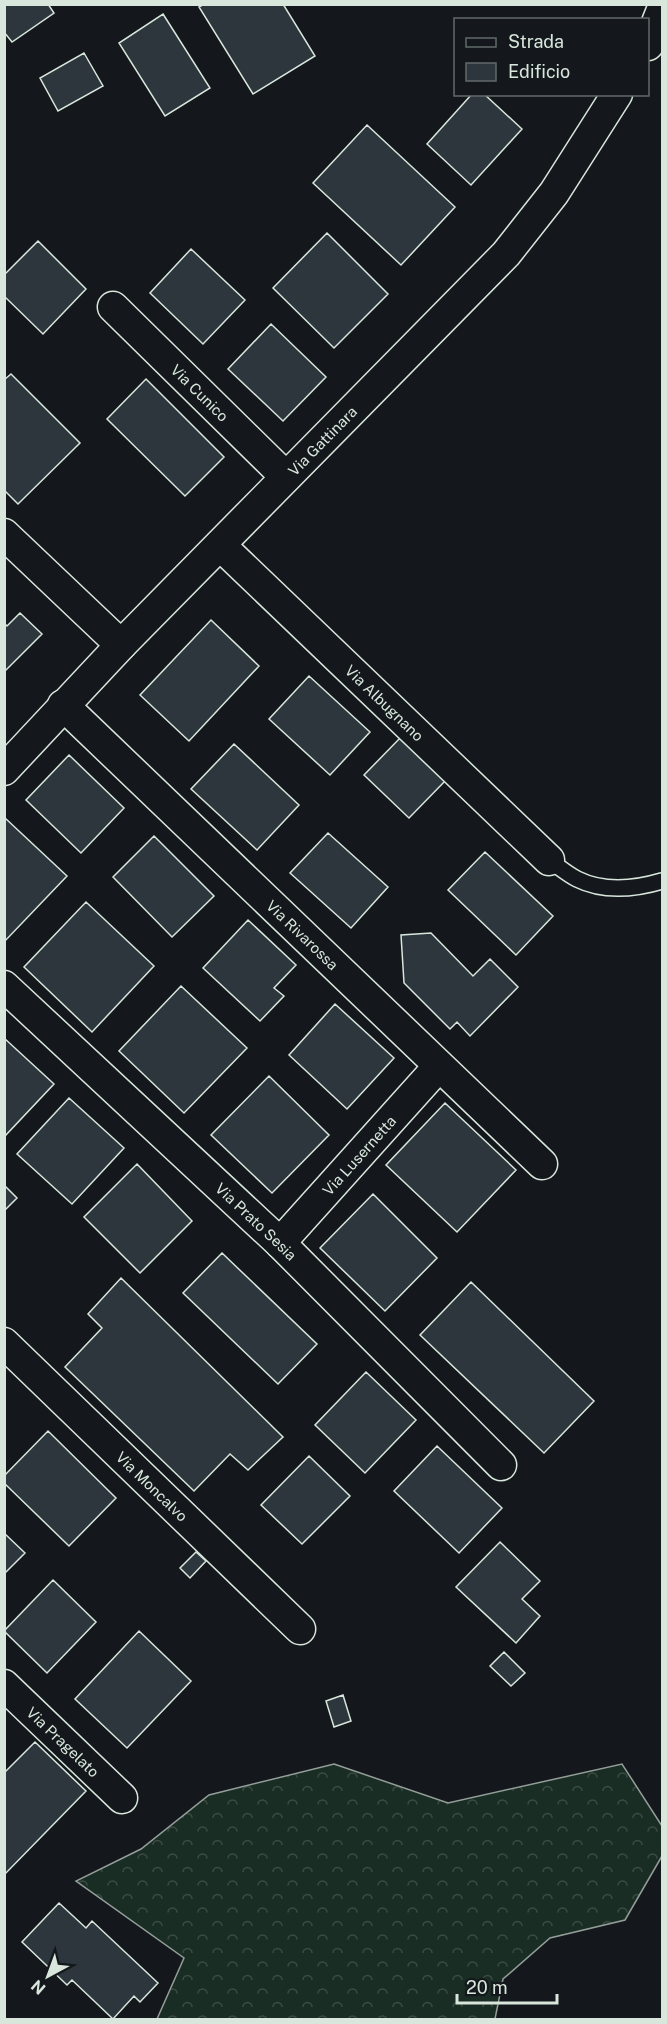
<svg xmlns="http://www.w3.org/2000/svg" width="667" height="2024" font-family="'Public Sans',sans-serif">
<defs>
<pattern id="forest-crowns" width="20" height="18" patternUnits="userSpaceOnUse" patternTransform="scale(1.5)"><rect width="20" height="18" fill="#1a2d24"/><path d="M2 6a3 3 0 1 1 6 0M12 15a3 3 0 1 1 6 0" fill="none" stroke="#3b4b43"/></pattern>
</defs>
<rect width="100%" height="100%" fill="#14181c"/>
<path fill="url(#forest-crowns)" stroke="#939e99" stroke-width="1.5" d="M334,1764L448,1803L622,1764L662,1826V1856L625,1920L550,1938L503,1979L495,2019H157L184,1958L76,1881L141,1849L209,1795Z"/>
<path fill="#2c363c" stroke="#d8e6dc" stroke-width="1.5" d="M4,4H48L54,13L12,42L4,32Z
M204,4H283L315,56L253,94L199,7Z
M163,14L210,88L165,116L119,43Z
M84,53L103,86L58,111L40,78Z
M472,94H484L522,129L471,185L427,144Z
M367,125L455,207L401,265L313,183Z
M327,233L388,294L334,348L273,288Z
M38,241L86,289L43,334L4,296V275Z
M191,249L245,300L203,344L150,293Z
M271,324L326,377L283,421L228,369Z
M11,374L80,443L18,504L4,490V380Z
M146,379L224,457L185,496L107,419Z
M20,613L42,634L4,672V623L7,626Z
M211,620L259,666L189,741L140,695Z
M309,676L370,732L330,775L269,719Z
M402,736L446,780L409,818L364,775Z
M234,744L299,805L257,850L191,789Z
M69,755L124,808L81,853L26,800Z
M5,818L67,876L4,942V818Z
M328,833L388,887L351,928L290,873Z
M154,836L214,896L172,937L113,877Z
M485,852L553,916L516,955L448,890Z
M86,902L154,966L92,1032L24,967Z
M248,920L296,965L274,988L284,996L260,1021L203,968Z
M431,933L473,976L490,959L518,987L470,1036L457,1022L450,1029L404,983L401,935Z
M181,986L247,1048L184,1113L119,1051Z
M335,1004L394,1058L347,1109L289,1055Z
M4,1038L54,1084L4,1137Z
M269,1076L329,1135L272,1193L211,1135Z
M69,1098L124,1148L72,1204L17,1154Z
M445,1103L516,1170L457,1232L386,1165Z
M137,1164L192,1221L140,1273L84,1217Z
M4,1185L17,1198L4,1211Z
M373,1194L437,1258L385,1311L320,1248Z
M222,1253L317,1344L278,1384L183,1293Z
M121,1278L283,1437L248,1470L230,1454L194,1491L65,1367L102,1328L88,1314Z
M471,1282L594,1401L544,1453L420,1335Z
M366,1372L416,1420L365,1473L315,1425Z
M48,1431L116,1498L69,1546L4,1483V1476Z
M437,1446L502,1508L459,1553L394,1491Z
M309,1456L350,1496L302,1544L261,1505Z
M4,1533L25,1553L4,1574Z
M500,1542L540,1581L522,1599L540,1616L516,1643L456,1587Z
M196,1552L206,1561L190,1578L180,1568Z
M53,1580L96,1622L47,1673L4,1631Z
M139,1631L191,1681L127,1748L75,1699Z
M504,1652L525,1673L511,1686L490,1666Z
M343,1695L351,1721L334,1727L326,1701Z
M35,1742L86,1791L4,1875V1773Z
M59,1903L86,1928L92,1921L158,1983L140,2002L134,1996L113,2019L72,1980L67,1985L22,1942Z"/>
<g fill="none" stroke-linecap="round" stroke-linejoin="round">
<defs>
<path id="service" d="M549,860C558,866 567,874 577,879C603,892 635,889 662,881"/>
<g id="minor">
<path d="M648,45L662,10"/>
<path id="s1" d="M113,307L286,477"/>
<path d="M4,534L121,645"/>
<path id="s2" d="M220,545L549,860"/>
<path id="s3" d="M63,705L542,1164"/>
<path id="s4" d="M4,770L121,645L506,254L554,193L617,94"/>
<path id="s5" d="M4,986L280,1243L501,1465"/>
<path id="s6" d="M280,1243L439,1066"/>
<path id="s7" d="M4,1343L300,1629"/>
<path id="s8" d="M4,1685L122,1798"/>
</g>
</defs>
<use href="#service" stroke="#d8e6dc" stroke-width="18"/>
<use href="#minor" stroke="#d8e6dc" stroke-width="33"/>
<use href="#service" stroke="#14181c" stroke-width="15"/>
<use href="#minor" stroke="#14181c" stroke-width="30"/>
</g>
<g text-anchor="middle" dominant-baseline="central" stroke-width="4.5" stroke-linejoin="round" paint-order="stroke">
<g font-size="15" fill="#d8e6dc" stroke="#14181c">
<text stroke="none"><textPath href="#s1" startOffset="122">Via Cunico</textPath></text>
<text stroke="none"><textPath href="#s4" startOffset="458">Via Gattinara</textPath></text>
<text stroke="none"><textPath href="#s2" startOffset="228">Via Albugnano</textPath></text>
<text stroke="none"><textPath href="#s3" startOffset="332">Via Rivarossa</textPath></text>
<text stroke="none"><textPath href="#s6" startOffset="118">Via Lusernetta</textPath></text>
<text stroke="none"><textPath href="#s5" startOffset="345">Via Prato Sesia</textPath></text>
<text stroke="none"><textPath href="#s7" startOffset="206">Via Moncalvo</textPath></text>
<text stroke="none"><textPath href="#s8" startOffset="82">Via Pragelato</textPath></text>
</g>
</g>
<rect width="667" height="2024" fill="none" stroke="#d8e6dc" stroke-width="12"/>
<rect x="454" y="18" width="195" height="78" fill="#14181c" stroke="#626a69" stroke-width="1.5"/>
<rect x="466" y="38" width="30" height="9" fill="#14181c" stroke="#626a69" stroke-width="1.5"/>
<text x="508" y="48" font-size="18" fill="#d8e6dc">Strada</text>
<rect x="466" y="63" width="30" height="18" fill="#2c363c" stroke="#626a69" stroke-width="1.5"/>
<text x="508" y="78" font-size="18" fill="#d8e6dc">Edificio</text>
<g transform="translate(48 1976) rotate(221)" stroke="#14181c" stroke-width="4.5" paint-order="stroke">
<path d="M0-4.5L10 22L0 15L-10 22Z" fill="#d8e6dc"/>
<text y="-9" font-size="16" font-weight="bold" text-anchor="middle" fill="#d8e6dc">N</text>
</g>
<path d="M457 1994v9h100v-9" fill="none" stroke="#d8e6dc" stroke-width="3"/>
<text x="466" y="1994" font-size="18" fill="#d8e6dc" stroke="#14181c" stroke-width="4.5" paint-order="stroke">20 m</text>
</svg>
